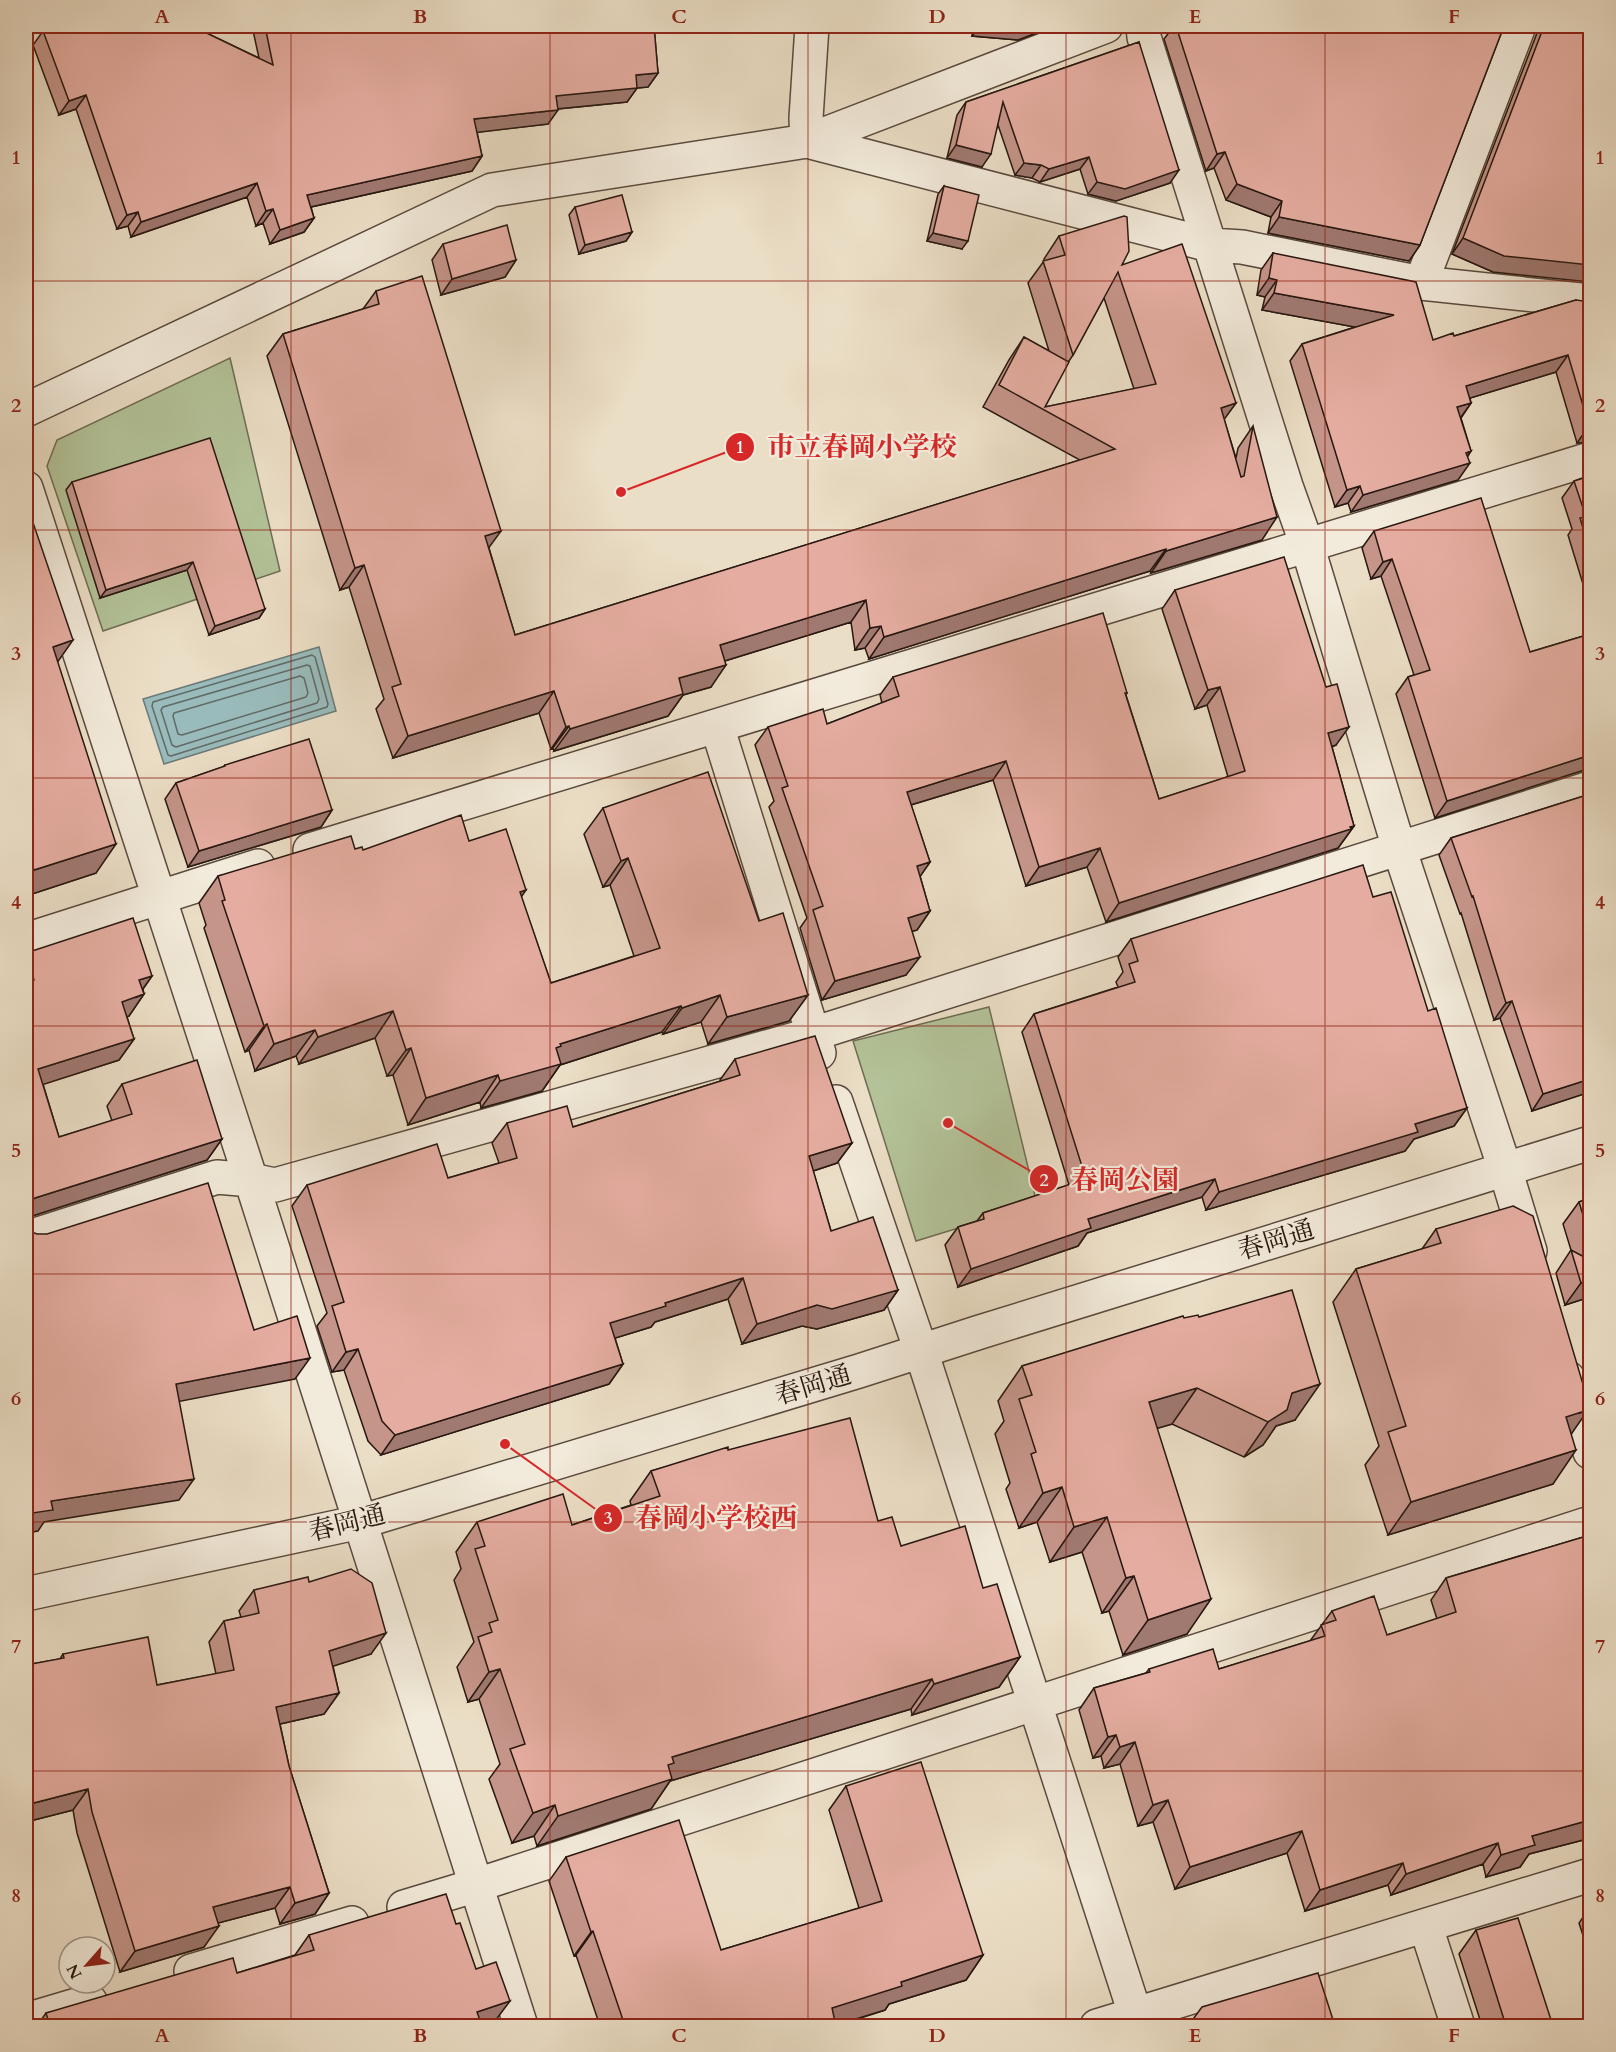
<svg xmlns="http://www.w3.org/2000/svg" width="1616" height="2052" font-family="Cardo,'Noto Serif JP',serif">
<rect width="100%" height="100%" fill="#ebdec6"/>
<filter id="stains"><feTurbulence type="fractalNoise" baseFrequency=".00333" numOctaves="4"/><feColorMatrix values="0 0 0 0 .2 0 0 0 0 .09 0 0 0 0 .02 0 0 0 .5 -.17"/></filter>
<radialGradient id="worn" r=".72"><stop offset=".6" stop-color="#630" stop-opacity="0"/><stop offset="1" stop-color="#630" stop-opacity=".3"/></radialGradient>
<path fill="#b3c298" stroke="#6e6d54" stroke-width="1.5" d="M230,358L280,571L103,631L47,466L57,440Z
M989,1007L1037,1204L916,1241L853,1041Z"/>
<path fill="#9bb" stroke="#6c7a77" stroke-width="1.5" d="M319,647L336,711L164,764L143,699Z"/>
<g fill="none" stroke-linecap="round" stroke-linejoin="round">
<path stroke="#616a66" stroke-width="1.5" d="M312,655L315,657L328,704L327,707L171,756L168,755L152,706L153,702Z
M307,665L310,666L319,699L317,703L176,747L172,745L161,710L163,707Z
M300,676L304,678L308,693L306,697L182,735L178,734L173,716L174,713Z"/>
<defs>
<path id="minor" d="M812,26L806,118L807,141L1106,26
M1143,26L1144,37L1286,486L1307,545L1399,848L1505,1169L1530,1251
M1421,283L1519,26
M26,410L492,190L807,141L1210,245L1242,247L1421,283L1590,301
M26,488L251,1180L521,2026
M717,726L819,1053
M310,850L1590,459
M26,940L258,866
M836,1102L921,1351L1139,2026
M26,1238L217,1177L251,1180L275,1185L813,1034L1590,788
M1568,1378L1590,1452
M26,1594L360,1522L859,1371L980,1332L1590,1143
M404,1907L477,1885L1590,1523
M1426,1927L1458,2026
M191,1971L352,1923
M26,2020L90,2001
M1097,2026L1590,1875"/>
</defs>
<use href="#minor" stroke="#5a4a3e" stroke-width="36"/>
<use href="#minor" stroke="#f2eada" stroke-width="33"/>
</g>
<path fill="#c5958a" stroke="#291811" stroke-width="1.5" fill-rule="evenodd" d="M47,26H192L259,58L252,26H654L658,73L648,87L637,88L627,102L558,109L548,124L477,132L482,156L472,171L311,207L314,218L304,232L270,244L263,223L256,226L247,197L131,237L128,226L117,229L76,109L59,115L33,45L43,31L48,29Z
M973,26H1055L1018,40L972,36Z
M1174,26H1504L1420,245L1409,261L1268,233L1271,217L1226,200L1214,168L1206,171L1164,39Z
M1537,26H1590L1493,272L1452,254L1537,33Z
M1139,42L1170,183L1116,201L1088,194L1080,169L1040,182L1032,178L1015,175L998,125L982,167L947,158L957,115L966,102Z
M944,186L962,249L927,241L938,194Z
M575,207L632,232L626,241L579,254L569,215Z
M1059,236L1122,265L1236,403L1224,419L1236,458L1238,448L1253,426L1262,540L1151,573L1150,571L869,659L865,648L855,650L851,622L725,661L711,687L683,695L668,716L554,751L553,748L551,749L539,713L393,758L376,709L384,699L349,587L340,590L267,356L283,334L363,309L376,291L489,548L515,635L1080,460L983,407L1009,360L1024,337L1049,351L1028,283L1044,261V259ZM1104,298L1134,389L1045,407L1069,361L1073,355Z
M443,244L516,260L505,277L441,295L432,260Z
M1273,253L1433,340L1454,336L1576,300L1590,442L1577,443L1556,372L1470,398L1471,403L1461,418L1471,451L1468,456L1458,480L1351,512L1348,503L1335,507L1290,361L1302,344L1355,327L1262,310L1265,297L1257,295L1261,270Z
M1590,475V607L1568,535L1572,529L1562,498L1574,481Z
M72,482L265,609L259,618L209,635L187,570L100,598L66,490Z
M26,502L57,662L96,873L26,896Z
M1374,531L1530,652L1590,634V770H1584L1435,818L1396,694L1408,677L1414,675L1381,576L1371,579L1362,548Z
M1175,590L1336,745L1332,747L1354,826L1338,848L1106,922L1087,867L1026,886L993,780L911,805L930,862L920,876L930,911L917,930L912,931L906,975L822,1000L800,928L807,918L769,807L774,801L755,745L768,727L827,724L882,703L880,695L893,677L1127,693L1126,695L1159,799L1228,777L1207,705L1195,709L1162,609Z
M225,765L332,810L321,827L188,867L165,799L176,783L223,767Z
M1590,794V1092L1532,1111L1500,1018L1494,1020L1461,913L1460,914L1439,855L1451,838Z
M603,808L759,921L808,995L789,1021L708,1044L701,1022L663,1034L662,1032L560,1065L542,1091L481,1108L480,1102L408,1125L393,1075L387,1076L375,1038L299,1064L296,1056L255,1071L249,1050L245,1052L204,928L206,925L199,903L218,876L355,849L363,850L469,841L521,897L551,983L634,956L610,885L603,887L584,834Z
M1373,897L1428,1011L1467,1108L1454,1126L1414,1139L1405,1151L1206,1210L1202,1197L1087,1233L1078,1246L958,1287L945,1245L958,1227L977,1221L983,1213L1069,1185L1022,1032L1034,1014L1118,987L1116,982L1123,972L1118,957L1131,939Z
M26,953L152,976L143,989L144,994L129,1016L127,1017L134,1039L119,1060L43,1084L59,1137L112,1121L107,1106L122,1084L222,1139L207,1160L26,1218Z
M735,1059L852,1143L837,1163L813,1171L831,1231L898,1290L884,1310L817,1329L802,1326L742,1344L728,1299L655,1322L651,1327L615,1338L623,1364L609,1384L381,1455L368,1441L344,1370L332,1372L317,1326L327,1313L292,1206L307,1185L448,1178L499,1163L492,1143L507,1123L573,1127L721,1081L720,1080Z
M1590,1198V1297L1565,1305L1556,1273L1571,1250L1563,1224L1579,1202Z
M1436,1229L1588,1401L1571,1435L1553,1484L1388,1535L1365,1465L1379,1446L1333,1302L1356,1269L1422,1249Z
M1199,1317L1295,1420L1276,1426L1263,1445L1244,1457L1172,1424L1157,1428L1187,1634L1123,1655L1109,1611L1102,1613L1082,1552L1050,1562L1037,1522L1019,1528L1006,1489L1010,1483L995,1434L1004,1421L998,1401L1022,1366L1184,1318Z
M1590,1377V1388L1588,1381Z
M728,1450L878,1521L901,1546L983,1588L1020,1657L999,1687L912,1715L911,1709L670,1781L651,1809L537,1846L534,1836L512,1843L489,1779L500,1764L479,1699L468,1702L457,1667L474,1642L454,1580L461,1569L456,1552L477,1522L572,1525L631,1505L630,1501L651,1471Z
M1590,1535V1846H1589L1587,1839L1529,1854L1520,1867L1486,1877L1483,1864L1391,1895L1388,1885L1305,1911L1287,1853L1175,1889L1153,1822L1138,1826L1120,1764L1104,1768L1101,1756L1093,1758L1079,1710L1094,1688L1146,1673L1149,1669H1219L1310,1641L1332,1611L1387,1635L1437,1619L1431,1600L1446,1578Z
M309,1582L371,1654L333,1666L339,1693L324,1714L280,1724L289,1766L329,1893L315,1914L280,1924L275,1908L218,1923L204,1947L120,1972L77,1833L73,1810L26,1822V1665L60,1659L63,1654L157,1685L216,1674L209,1642L224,1621L241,1617L239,1611L254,1590Z
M846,1786L983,1955L966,1980L889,2004L885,2010L836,2026H600L576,1955L574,1956L549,1881L566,1857L721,1950L859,1908L829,1810Z
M1590,1907V1957L1579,1923Z
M1476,1930L1553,2026H1482L1459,1954Z
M309,1935L492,2025L489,2026H37L46,2013L237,1973L295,1955Z"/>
<path fill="#a07971" stroke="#291811" stroke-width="1.5" d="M980,26H1055L1018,40L972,36Z
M658,73L648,87L637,88L627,102L546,110L556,96L636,75Z
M86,95L76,109L59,115L69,101Z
M558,110L548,124L464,134L474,119Z
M956,145L991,154L982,167L947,158Z
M1225,152L1214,168L1206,171L1217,154Z
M482,156L472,171L297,210L307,195Z
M1089,157L1080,169L1040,182L1049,169Z
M1024,163L1041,165L1032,178L1015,175Z
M1179,170L1170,183L1116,201L1088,194L1097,182Z
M257,183L247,197L131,237L141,222Z
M1237,184L1282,201L1271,217L1226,200Z
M273,209L263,223L256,226L266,211Z
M138,212L128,226L117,229L127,215Z
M1279,217L1420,245L1409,261L1268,233Z
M314,218L304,232L270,244L280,230Z
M632,232L626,241L579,254L585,245Z
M933,233L968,241L962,249L927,241Z
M1463,238L1590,265V282L1493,272L1452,254Z
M516,260L505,277L441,295L452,279Z
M1269,278L1277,280L1265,297L1257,295Z
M1274,293L1394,315L1382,332L1262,310Z
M1568,355L1556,372L1454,403L1466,386Z
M1236,403L1220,425L1221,408Z
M1471,403L1459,420L1457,407Z
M1589,426H1590V442L1577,443Z
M1471,451L1461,465L1470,463L1458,480L1351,512L1363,495Z
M1360,486L1348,503L1335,507L1347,490Z
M1277,517L1262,540L1151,573L1166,551Z
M501,531L485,553V536Z
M1166,549L1150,571L869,659L884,637Z
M1392,559L1381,576L1371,579L1383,562Z
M193,562L187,570L100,598L106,590Z
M364,565L349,587L340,590L355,568Z
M866,600L851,622L705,667L720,645Z
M265,609L259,618L209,635L215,626Z
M881,626L865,648L855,650L870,628Z
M73,640L52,670L53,647Z
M726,665L711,687L683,695L668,716L554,751L570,729L679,678Z
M1220,687L1207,705L1195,709L1208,690Z
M554,691L539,713L393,758L408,736Z
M569,726L553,748L551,749L566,727Z
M1349,727L1336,745L1315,752L1328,733Z
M1590,755V770H1584L1435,818L1447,801Z
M1006,761L993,780L894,810L907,792Z
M332,810L321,827L188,867L199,851Z
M1354,826L1338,848L1106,922L1119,903Z
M116,844L96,873L26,896V882L34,870Z
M1100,848L1087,867L1026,886L1039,867Z
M628,858L610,885L603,887L621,861Z
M31,862L26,870V863Z
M930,862L917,881V866Z
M526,890L508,916L520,892Z
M930,911L917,930L895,936L908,918Z
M920,957L906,975L822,1000L835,981Z
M152,976L137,997L144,994L129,1016L107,1023L139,980Z
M720,995L701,1022L663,1034L682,1008Z
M808,995L789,1021L708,1044L727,1017Z
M1512,1001L1500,1018L1494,1020L1506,1003Z
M681,1006L662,1032L560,1065L542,1091L481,1108L500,1081L560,1044Z
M393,1011L375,1038L299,1064L318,1037Z
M267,1024L249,1050L245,1052L264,1026Z
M315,1030L296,1056L255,1071L274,1044Z
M134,1039L119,1060L26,1090L38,1069Z
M411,1048L393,1075L387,1076L406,1050Z
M498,1075L480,1102L408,1125L426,1098Z
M1590,1079V1092L1532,1111L1543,1094Z
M1467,1108L1454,1126L1414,1139L1405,1151L1206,1210L1219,1192L1415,1124Z
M222,1139L207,1160L26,1218V1207L28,1203L35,1198Z
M852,1143L837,1163L795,1177L809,1156Z
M1215,1179L1202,1197L1087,1233L1078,1246L958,1287L971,1269L1088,1219Z
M743,1278L728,1299L655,1322L651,1327L596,1344L610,1323L665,1303Z
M1590,1280V1297L1565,1305L1581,1283Z
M898,1290L884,1310L817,1329L802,1326L742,1344L757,1324L817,1305Z
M358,1349L344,1370L332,1372L346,1352Z
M310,1358L295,1379L161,1405L176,1384Z
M623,1364L609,1384L381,1455L395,1435Z
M1320,1384L1295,1420L1276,1426L1263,1445L1244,1457L1268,1422L1292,1393Z
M1197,1388L1172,1424L1125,1438L1149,1402Z
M1588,1401L1580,1413L1588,1410L1565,1443L1566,1417Z
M1576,1450L1553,1484L1388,1535L1411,1502Z
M194,1479L179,1500L44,1522L38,1531L26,1533V1514L51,1501Z
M1062,1487L1037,1522L1019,1528L1043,1493Z
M1107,1517L1082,1552L1050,1562L1074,1527Z
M1134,1576L1109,1611L1102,1613L1126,1578Z
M1211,1599L1187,1634L1123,1655L1148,1620Z
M386,1633L371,1654L315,1672L329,1651Z
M1020,1657L999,1687L912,1715L934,1684Z
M500,1669L479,1699L468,1702L489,1672Z
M932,1679L911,1709L670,1781L651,1809L537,1846L558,1816L672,1757Z
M339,1693L324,1714L262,1728L276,1707Z
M1116,1735L1101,1756L1093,1758L1108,1737Z
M1135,1742L1120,1764L1104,1768L1120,1747Z
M88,1789L73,1810L26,1822V1805Z
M1168,1800L1153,1822L1138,1826L1153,1805Z
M555,1805L534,1836L512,1843L533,1813Z
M1590,1820V1834L1587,1839L1529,1854L1520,1867L1486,1877L1501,1855L1532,1836Z
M1302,1831L1287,1853L1175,1889L1190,1867Z
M1498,1843L1483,1864L1391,1895L1406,1874Z
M1403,1863L1388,1885L1305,1911L1320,1890Z
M290,1887L275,1908L199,1928L213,1907Z
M329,1893L315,1914L280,1924L295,1903Z
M219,1926L204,1947L120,1972L135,1951Z
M593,1931L576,1955L574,1956L591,1932Z
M983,1955L966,1980L889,2004L885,2010L833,2026L832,2008L901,1982Z
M510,2001L492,2025L489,2026H467L477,2012Z"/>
<path fill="#e5ada1" stroke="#291811" stroke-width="1.5" d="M57,26H192L273,65L265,26H654L658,73L636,75L637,88L556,96L558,110L474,119L482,156L307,195L314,218L280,230L273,209L266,211L257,183L141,222L138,212L127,215L86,95L69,101L43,31Z
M1176,26H1504L1420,245L1279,217L1282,201L1237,184L1225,152L1217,154Z
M1544,26H1590V265L1504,256L1463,238Z
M1139,42L1179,170L1125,189L1097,182L1089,157L1049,169L1041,165L1024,163L1003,102L991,154L956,145L966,102Z
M944,186L979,195L968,241L933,233Z
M622,195L632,232L585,245L575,207Z
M1124,216L1127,217L1129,251L1122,265L1182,244L1236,403L1221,408L1241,477L1244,476L1253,426L1277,517L1166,551V549L884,637L881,626L870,628L866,600L720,645L726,665L679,678L683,694L570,729L569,726L566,727L554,691L408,736L392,687L401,684L364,565L355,568L283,334L379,304L376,291L422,276L501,531L485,536L515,635L1115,449L999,385L1024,337L1069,362L1045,407L1156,384L1118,272L1073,355L1043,261L1065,255L1059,236Z
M507,225L516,260L452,279L443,244Z
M1273,253L1416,282L1433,340L1453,333L1454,336L1576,300L1590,302V426H1589L1568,355L1466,386L1471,403L1457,407L1471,451L1466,453L1470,463L1363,495L1360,486L1347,490L1302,344L1394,315L1274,293L1277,280L1269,278Z
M210,438L265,609L215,626L193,562L106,590L72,482Z
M1590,476V551L1580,518L1586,517L1574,481Z
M1481,498L1530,652L1590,634V755L1447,801L1408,677L1430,670L1392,559L1383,562L1374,531Z
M26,502L73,640L53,647L116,844L34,870L31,862L26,863Z
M1284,557L1326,687L1337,684L1349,727L1328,733L1354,826L1350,827L1351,829L1119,903L1100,848L1039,867L1006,761L907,792L930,862L917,866L930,911L908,918L920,957L835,981L813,910L823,906L782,788L788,786L768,727L823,709L827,724L899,696L893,677L1103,613L1127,693H1125L1159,799L1245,771L1220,687L1208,690L1175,590Z
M309,739L332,810L199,851L176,783L225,766V765Z
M708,772L759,921L783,913L808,995L727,1017L720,995L682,1008L681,1006L560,1044L561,1046L556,1048L561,1064L500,1081L498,1075L426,1098L411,1048L406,1050L393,1011L318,1037L315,1030L274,1044L267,1024L264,1026L222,901L225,900L218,876L351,836L355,849L362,847L363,850L461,815L469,841L506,829L526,890L520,892L551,983L660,948L628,858L621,861L603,808Z
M1590,794V1079L1543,1094L1512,1001L1506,1003L1473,896L1472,897L1451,838Z
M1363,865L1373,897L1391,892L1428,1011L1436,1008L1467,1108L1415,1124L1418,1132L1219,1192L1215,1179L1088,1219L1091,1228L971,1269L958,1227L984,1219L983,1213L1086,1179L1034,1014L1135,982L1129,964L1138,961L1131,939Z
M133,918L152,976L139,980L144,994L122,1002L134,1039L38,1069L59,1137L132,1114L122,1084L197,1060L222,1139L35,1198L28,1203L26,1207V983L34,980L26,953Z
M815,1036L852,1143L809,1156L831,1231L873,1217L898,1290L832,1309L817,1305L757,1324L743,1278L665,1303L666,1306L610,1323L623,1364L395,1435L382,1421L358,1349L346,1352L332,1306L344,1302L307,1185L437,1144L448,1178L517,1158L507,1123L567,1106L573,1127L740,1075L735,1059Z
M208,1183L254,1330L297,1316L310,1358L176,1384L194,1479L51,1501L53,1510L26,1514V1225L29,1231L37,1234H47Z
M1590,1198V1238L1579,1202Z
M1513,1206L1533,1216L1588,1401L1586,1402L1588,1410L1566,1417L1576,1450L1411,1502L1388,1432L1406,1426L1356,1269L1441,1243L1436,1229Z
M1571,1250L1590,1260V1280L1581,1283Z
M1292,1290L1320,1384L1292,1393L1287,1410L1268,1422L1197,1388L1149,1402L1211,1599L1148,1620L1134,1576L1126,1578L1107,1517L1074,1527L1062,1487L1043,1493L1031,1454L1036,1452L1019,1399L1032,1395L1022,1366L1183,1316L1184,1318L1198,1315L1199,1317Z
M850,1418L878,1521L892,1517L901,1546L965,1526L983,1588L997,1584L1020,1657L934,1684L932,1679L672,1757L674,1763L668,1765L672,1779L558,1816L555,1805L533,1813L510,1749L525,1744L500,1669L489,1672L478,1637L492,1632L489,1623L498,1620L475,1549L485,1546L477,1522L563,1494L572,1525L660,1496L651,1471L728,1447V1450Z
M1590,1535V1820L1532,1836L1535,1845L1501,1855L1498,1843L1406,1874L1403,1863L1320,1890L1302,1831L1190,1867L1168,1800L1153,1805L1135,1742L1120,1747L1116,1735L1108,1737L1094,1688L1150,1672L1149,1669L1213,1649L1219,1669L1325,1636L1321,1625L1336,1620L1332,1611L1374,1596L1387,1635L1456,1612L1446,1578Z
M351,1569L372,1583L386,1633L329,1651L339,1693L276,1707L289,1766L329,1893L295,1903L290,1887L213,1907L219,1926L135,1951L92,1812L88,1789L26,1805V1665L64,1658L63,1654L148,1637L157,1685L234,1670L224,1621L259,1613L254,1590L308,1577L309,1582Z
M921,1762L983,1955L901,1982L902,1986L832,2008L836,2026H625L593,1931L591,1932L566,1857L679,1820L721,1950L882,1901L846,1786Z
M446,1894L456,1924L460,1923L476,1969L496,1962L510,2001L477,2012L482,2026H50L46,2013L233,1958L237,1973L314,1950L309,1935Z
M1518,1918L1553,2026H1506L1476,1930Z
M1318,1973L1335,2026H1188L1202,2007Z
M1590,2024V2026H1581Z"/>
<path fill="none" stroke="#8f2418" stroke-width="1.5" stroke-opacity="0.55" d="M291,26V2026M550,26V2026M808,26V2026M1066,26V2026M1325,26V2026M26,281H1590M26,530H1590M26,778H1590M26,1026H1590M26,1274H1590M26,1522H1590M26,1771H1590"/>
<g text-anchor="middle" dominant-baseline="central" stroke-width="4.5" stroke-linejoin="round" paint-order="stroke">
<g font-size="26" fill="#291811" stroke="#f2eada">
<text transform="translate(1276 1240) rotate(-17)">春岡通</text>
<text transform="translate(813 1385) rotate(-17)">春岡通</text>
<text transform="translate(347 1523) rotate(-14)">春岡通</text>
</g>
</g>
<path fill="none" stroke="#d62828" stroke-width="2" d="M621 492L740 447M948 1123L1044 1179M505 1444L608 1518"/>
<g fill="#d62828" stroke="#f2eada" stroke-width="2">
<circle cx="621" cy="492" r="6"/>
<circle cx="948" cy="1123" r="6"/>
<circle cx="505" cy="1444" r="6"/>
<circle cx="740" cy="447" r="15"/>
<circle cx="1044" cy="1179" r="15"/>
<circle cx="608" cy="1518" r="15"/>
</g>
<g font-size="18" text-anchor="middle" font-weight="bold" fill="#fff">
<text x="740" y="453">1</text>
<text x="1044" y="1186">2</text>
<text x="608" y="1524">3</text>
</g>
<g font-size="27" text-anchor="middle" font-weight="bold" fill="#d62828" stroke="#f2eada" stroke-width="4.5" stroke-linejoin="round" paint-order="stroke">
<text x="862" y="456">市立春岡小学校</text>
<text x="1125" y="1189">春岡公園</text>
<text x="716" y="1527">春岡小学校西</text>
</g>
<rect width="1616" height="2052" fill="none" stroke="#ebdec6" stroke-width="66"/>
<g transform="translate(87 1965) rotate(242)"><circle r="28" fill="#f2eada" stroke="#a2968a" stroke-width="1.5"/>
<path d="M0-4.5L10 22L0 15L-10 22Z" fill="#8f2418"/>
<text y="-9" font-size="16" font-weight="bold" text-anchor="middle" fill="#291811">N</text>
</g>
<rect x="33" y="33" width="1550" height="1986" fill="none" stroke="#8f2418" stroke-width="2"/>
<g font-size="20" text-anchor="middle" font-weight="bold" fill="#8f2418">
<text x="162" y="23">A</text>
<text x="420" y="23">B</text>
<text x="679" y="23">C</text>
<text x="937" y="23">D</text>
<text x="1195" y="23">E</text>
<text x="1454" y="23">F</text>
<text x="16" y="164">1</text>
<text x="1600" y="164">1</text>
<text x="16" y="412">2</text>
<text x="1600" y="412">2</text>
<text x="16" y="660">3</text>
<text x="1600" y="660">3</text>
<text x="16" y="909">4</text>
<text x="1600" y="909">4</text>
<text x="16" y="1157">5</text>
<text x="1600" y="1157">5</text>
<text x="16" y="1405">6</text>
<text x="1600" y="1405">6</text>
<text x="16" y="1653">7</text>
<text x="1600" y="1653">7</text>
<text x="16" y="1902">8</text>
<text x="1600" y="1902">8</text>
<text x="162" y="2042">A</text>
<text x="420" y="2042">B</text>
<text x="679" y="2042">C</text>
<text x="937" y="2042">D</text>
<text x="1195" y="2042">E</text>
<text x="1454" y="2042">F</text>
</g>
<rect width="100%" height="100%" filter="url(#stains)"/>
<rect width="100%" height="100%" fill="url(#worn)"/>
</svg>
